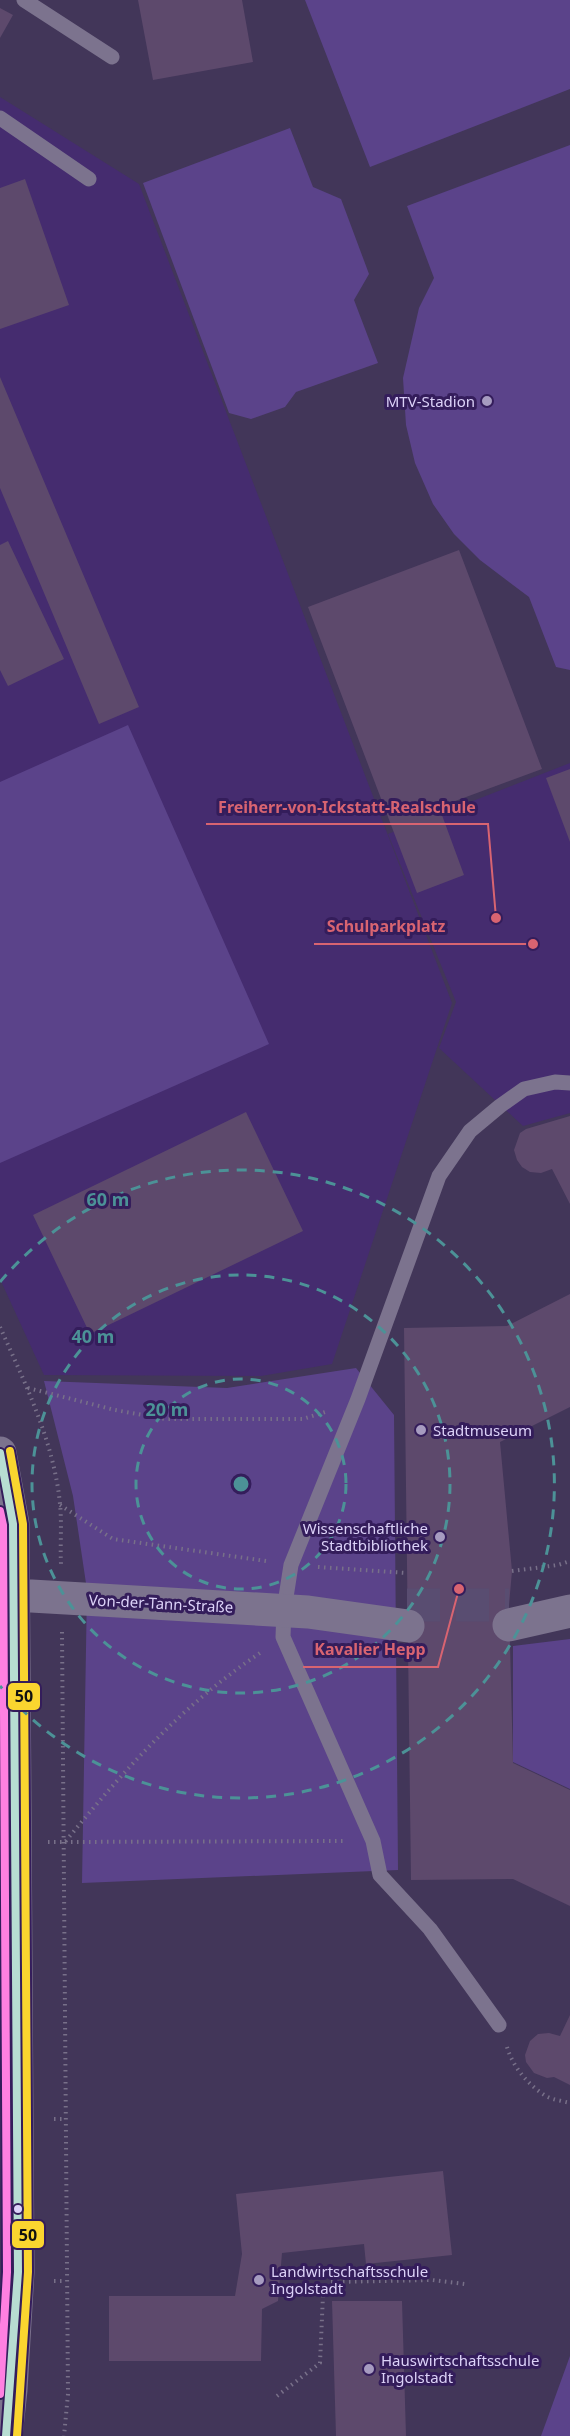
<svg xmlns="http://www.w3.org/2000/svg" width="570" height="2436" font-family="'Noto Sans',sans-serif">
<rect width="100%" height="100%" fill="#423659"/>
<path fill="#452c6f" d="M0,97L139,184L452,1003L332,1364L261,1376L44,1375L0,1279Z
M570,763V1113L523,1126L439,1048L456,1002L388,834Z"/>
<path fill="#5b438a" d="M305,0H570V89L370,167Z
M290,128L313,187L341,199L369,274L354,300L378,363L296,392L285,407L251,419L229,413L143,183Z
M570,145V670L556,667L529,597L480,560L454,534L433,504L415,463L406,425L403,378L419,308L434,278L407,206Z
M128,725L269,1044L0,1163V782Z
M356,1368L394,1415L398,1870L82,1883L87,1590L73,1496L44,1381L227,1388Z
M570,1639V1789L513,1762V1646Z
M570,2356V2436H541Z"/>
<path fill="#5d496c" d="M138,0H242L253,62L153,80Z
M0,8L13,15L0,38Z
M25,179L69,305L0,329V188Z
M0,377L139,707L99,724L0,488Z
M8,541L64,659L8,686L0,670V545Z
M459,550L542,769L439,807L464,875L417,893L308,607Z
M570,769V842L546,778Z
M246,1112L303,1231L90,1334L33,1215Z
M570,1116V1204L552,1169L541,1173L530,1172L522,1167L517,1160L514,1150L520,1133L526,1129Z
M570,1294V1407L500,1442L512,1571L509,1605L513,1763L570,1790V1906L513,1879L411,1880L404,1328L507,1326Z
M570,2015V2085L554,2077L547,2078L534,2073L526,2062L525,2055L530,2041L538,2034L549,2033L560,2036Z
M443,2171L452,2255L366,2264L364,2244L282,2253L278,2301L262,2309L261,2361H109V2296H235L242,2254L236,2194Z
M332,2301H402L406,2436H336Z"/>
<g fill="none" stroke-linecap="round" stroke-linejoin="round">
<path stroke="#594d71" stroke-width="33" stroke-dasharray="33 16" stroke-linecap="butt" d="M407,1605H509"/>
<path stroke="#787089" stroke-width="4" stroke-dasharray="1.5 4.5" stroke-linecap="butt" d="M0,1327C25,1383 54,1442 60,1504C62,1524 60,1545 61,1564
M28,1388L115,1410L165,1419H303L325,1412
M60,1505L113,1539L266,1561
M318,1567L407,1573
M512,1571L558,1565L570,1561
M62,1632L68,2394L64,2436
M48,1842H65C125,1769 183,1704 263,1651
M65,1842L346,1841
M507,2047C513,2067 528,2085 546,2096C553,2100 563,2101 570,2103
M54,2119H66
M54,2281H66
M277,2396L320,2363L323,2295L330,2282L432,2280L465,2284"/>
<path stroke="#7c738e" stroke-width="15" d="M24,0L112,57
M0,118L89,179
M499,2025L430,1929L380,1875L373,1841L283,1637L284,1610L291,1565L358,1399L439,1176L470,1131L500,1106L524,1089L555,1082L570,1083"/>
<path stroke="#7c738e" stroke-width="33" d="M0,1453L13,1524L15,1804L18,2272L11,2390L6,2436
M14,1595L308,1612L408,1626
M509,1625L570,1611"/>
<defs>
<path id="bus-1" d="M0,1453L13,1524L18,2272L6,2436"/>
<path id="bus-2" d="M0,1511L3,1525L7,2272L0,2394"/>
<path id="bus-3" d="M10,1451L23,1524L28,2272L17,2436"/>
</defs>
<use href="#bus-1" stroke="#341d5b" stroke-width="12"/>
<use href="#bus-2" stroke="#341d5b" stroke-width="12"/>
<use href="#bus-3" stroke="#341d5b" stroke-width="12"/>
<use href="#bus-1" stroke="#b7ddd2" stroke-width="8"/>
<use href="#bus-2" stroke="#ff80e1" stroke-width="8"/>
<use href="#bus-3" stroke="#fad52f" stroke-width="8"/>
</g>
<g fill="none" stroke="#4c9297" stroke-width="3" stroke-dasharray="10 8">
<circle cx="241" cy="1484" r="105"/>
<circle cx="241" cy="1484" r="209"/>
<path d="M0 1282A314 314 0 1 1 0 1686"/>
</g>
<g fill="#a69bc0" stroke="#341d5b" stroke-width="2">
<circle cx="487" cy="401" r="6"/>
<circle cx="421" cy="1430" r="6"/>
<circle cx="440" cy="1537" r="6"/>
<circle cx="259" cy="2280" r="6"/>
<circle cx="369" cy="2369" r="6"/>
</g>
<circle fill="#dcd2f8" stroke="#341d5b" stroke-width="2" cx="18" cy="2209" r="5"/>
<g text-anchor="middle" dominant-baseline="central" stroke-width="6" stroke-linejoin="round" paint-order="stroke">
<g font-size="15" fill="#dcd2f8" stroke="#341d5b" text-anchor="start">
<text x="475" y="401" text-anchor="end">MTV-Stadion</text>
<text x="433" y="1430">Stadtmuseum</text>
<text x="428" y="1528" text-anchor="end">Wissenschaftliche<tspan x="428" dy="17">Stadtbibliothek</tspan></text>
<text x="271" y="2271">Landwirtschaftsschule<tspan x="271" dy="17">Ingolstadt</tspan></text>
<text x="381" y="2360">Hauswirtschaftsschule<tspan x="381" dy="17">Ingolstadt</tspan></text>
</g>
<g font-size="15" fill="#dcd2f8" stroke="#341d5b">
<text transform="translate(161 1603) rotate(3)">Von-der-Tann-Straße</text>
</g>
</g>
<circle cx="241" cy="1484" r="9" fill="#4c9297" stroke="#341d5b" stroke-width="3"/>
<g font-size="18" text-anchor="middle" font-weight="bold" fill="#4c9297" stroke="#341d5b" stroke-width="6" stroke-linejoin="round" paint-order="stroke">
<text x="108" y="1206">60 m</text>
<text x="93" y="1343">40 m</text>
<text x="167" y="1416">20 m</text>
</g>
<path fill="none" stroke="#d86471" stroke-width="2" d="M496 918L488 824H206M533 944L457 944H314M459 1589L438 1667H303"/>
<g fill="#d86471" stroke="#341d5b" stroke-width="2">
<circle cx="496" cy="918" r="6"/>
<circle cx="533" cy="944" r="6"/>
<circle cx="459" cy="1589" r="6"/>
</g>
<g font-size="16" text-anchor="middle" font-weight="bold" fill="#d86471" stroke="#341d5b" stroke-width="6" stroke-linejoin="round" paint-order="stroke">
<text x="347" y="813">Freiherr-von-Ickstatt-Realschule</text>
<text x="386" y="932">Schulparkplatz</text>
<text x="370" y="1655">Kavalier Hepp</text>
</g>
<g stroke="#341d5b" stroke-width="2">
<rect x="7" y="1682" width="34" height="29" rx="6" fill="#fad52f"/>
<rect x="11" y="2220" width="34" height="29" rx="6" fill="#fad52f"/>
</g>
<g font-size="16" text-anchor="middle" font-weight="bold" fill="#111">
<text x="24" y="1702">50</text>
<text x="28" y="2241">50</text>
</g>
</svg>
